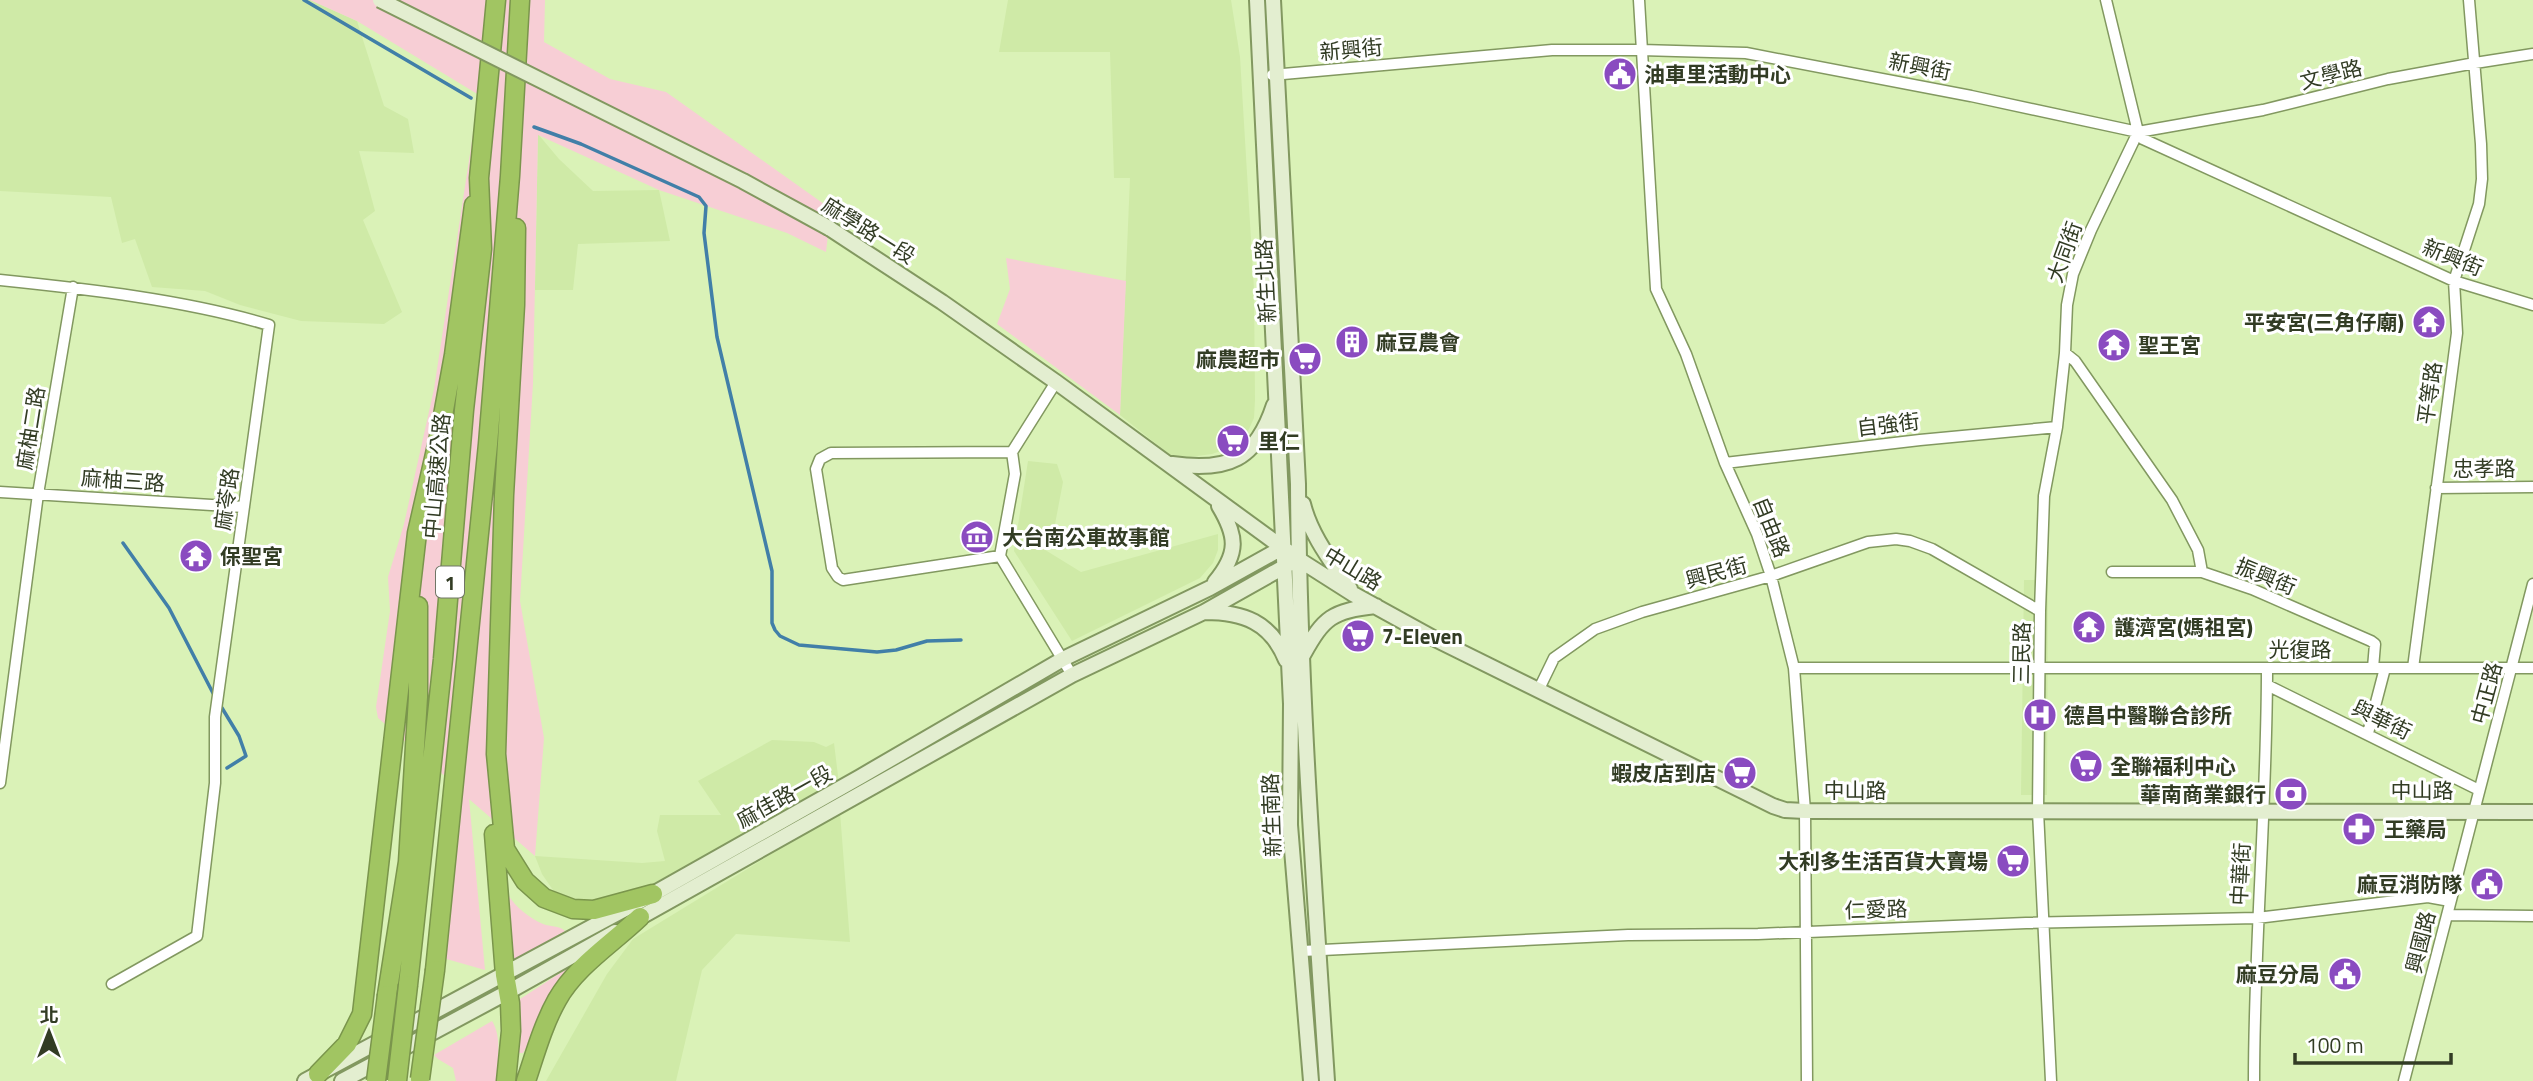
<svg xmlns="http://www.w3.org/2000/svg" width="2533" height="1081" font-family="'Titillium Web','Noto Sans TC',sans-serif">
<rect width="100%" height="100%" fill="#daf2b7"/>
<path fill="#cfeaa7" d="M0,0H310L357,21L384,106L408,119L414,153L359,151L375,211L363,220L402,312L384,324L301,321L240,305L205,291L152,287L135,239L122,243L111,197L0,191Z
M1008,0H1231L1240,57L1254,289L1255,400L1254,418L1249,429L1240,443L1229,448L1212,454L1175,459L1120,415L1130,178H1114L1110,52H999Z
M538,134L559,159L593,191L659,190L670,241L578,244L573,290H535Z
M1028,461L1057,464L1063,482L1055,524L1044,529L1042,548L1081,572L1218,534V550L1213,563L1200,578L1072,641L1014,551Z
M2024,580H2048L2047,795H2021Z
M772,740L814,742L826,747L834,743L839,784L628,897L589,904L570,902L555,893L542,874L535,856L642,863L665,861L657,831L660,815H721L698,781Z
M840,812L850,942L736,934L702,970L676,1081H546L607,974L633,939Z"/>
<path fill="#f7ced5" d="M310,0H545L544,42L610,79L666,92L831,209L826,252L787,233L659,190L538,135L533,383L520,601L544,738L535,856L469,799L485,970L443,958L461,790L378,718L376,707L390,611L388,577L404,524L434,389L479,95L357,21Z
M1006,258L1126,281L1120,415L997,324L1010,289Z
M504,888C512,904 526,916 543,924C551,927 558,925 565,931L501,969Z
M568,968L566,977L523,1053H516L506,1008Z
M492,1021C502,1036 498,1064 496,1081H456L453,1068L438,1059L434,1055Z"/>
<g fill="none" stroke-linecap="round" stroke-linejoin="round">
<path stroke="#417fa8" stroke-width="3.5" d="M304,0L471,98
M534,127L581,144L699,197L706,206L704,233L717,337L772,571V623L775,630L780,636L799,645L877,652L896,650L927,641L961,640
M123,543L169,608L215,697
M219,703L239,736L246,756L227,768"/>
<defs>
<path id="street" d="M1639,0L1656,289L1686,354L1725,463L1757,534L1771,576L1794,668L1805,811L1807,1081
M1272,75L1552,50H1641L1746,53L1971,96L2138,132L2143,139L2454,281L2533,305
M2138,132L2263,110L2388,79L2475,63L2533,54
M0,280C87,289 186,300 269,325L215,717V783L197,936L112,984
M2065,353L2075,361L2172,500L2198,550L2202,572
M1056,382L1012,452L1015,474L1000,556L1072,675
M1725,463L1920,440L2057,427
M2436,488L2533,487
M0,492L244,507
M1000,556L843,580L838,577L832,568L816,469L820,459L831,453L1012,452
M2112,572H2202L2252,589L2371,641L2375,644L2373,668
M1794,668H2533
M2413,668L2457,333L2454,281L2479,204L2482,179L2481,144L2469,0
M2267,685L2479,790
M1538,691L1554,658L1595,629L1642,612L1771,576L1868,542L1896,539L1910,541L1932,549L2040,611
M2368,733L2385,668
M0,783L38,494L73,287
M2447,915L2533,916
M1302,951L1628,935L1758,934L2026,923L2257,918L2428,897L2450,901
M2051,1081L2038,811L2040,611L2044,496L2057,427L2065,353L2067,305L2073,274L2091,230L2138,132L2106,0
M2254,1081C2254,943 2267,806 2267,669
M2404,1081L2533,584"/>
<path id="secondary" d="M1257,0L1291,704L1290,825L1311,1081
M1273,0L1298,484C1299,683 1314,882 1327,1081
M829,228L942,302L1056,382L1298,559L1353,594L1433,638L1773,806L1785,810L1805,811L2533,812
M1172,464C1228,472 1256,460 1274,405
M1303,504C1311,536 1332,562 1350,589
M1215,582C1239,553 1237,536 1219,506
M1205,612C1243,612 1271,622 1286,660
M1303,655C1324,617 1332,611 1376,606
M632,922L1072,675L1204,612L1298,559
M305,1081L653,894L860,777L1063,659L1210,588L1282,548
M342,1081L508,992L615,932"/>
<path id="highway" d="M516,228L515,305L504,495L496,754L505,849L525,881L544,898L573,909L594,910L653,894
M494,834L505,975L510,1003L511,1031L506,1081
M435,970L488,444L510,176L520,0
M408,985L443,659L464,410L482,249L479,178L496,0
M387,995L408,862L418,697V606
M318,1074L347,1044L362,1014L417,533L440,432L454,355L474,205
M526,1081C535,1054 543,1025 557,1000C576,966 613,943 640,917"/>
</defs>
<use href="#street" stroke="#829860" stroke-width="13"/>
<use href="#secondary" stroke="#829860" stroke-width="18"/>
<use href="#highway" stroke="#7a954c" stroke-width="21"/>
<use href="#street" stroke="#fff" stroke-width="10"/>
<use href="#secondary" stroke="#e3eed0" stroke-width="14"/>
<use href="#highway" stroke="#a1c562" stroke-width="18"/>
<defs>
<path id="secondary-bridge" d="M380,0L743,181L829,228"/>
<path id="highway-bridge" d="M420,1079L435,970
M376,1081L387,995
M397,1081L408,985"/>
</defs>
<use href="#secondary-bridge" stroke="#829860" stroke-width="18" stroke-linecap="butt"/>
<use href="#highway-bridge" stroke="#7a954c" stroke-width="21" stroke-linecap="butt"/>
<use href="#secondary-bridge" stroke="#e3eed0" stroke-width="14"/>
<use href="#highway-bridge" stroke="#a1c562" stroke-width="18"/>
</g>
<defs>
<symbol id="civic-disc" viewBox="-11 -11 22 22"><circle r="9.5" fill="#8a4bc0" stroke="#fff"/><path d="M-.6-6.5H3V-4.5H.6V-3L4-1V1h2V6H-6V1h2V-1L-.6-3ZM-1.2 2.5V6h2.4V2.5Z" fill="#fff"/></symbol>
<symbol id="temple-disc" viewBox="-11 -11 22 22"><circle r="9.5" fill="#8a4bc0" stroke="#fff"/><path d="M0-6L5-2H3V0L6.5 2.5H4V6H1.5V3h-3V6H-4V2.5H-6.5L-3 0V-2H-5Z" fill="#fff"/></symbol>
<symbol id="building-disc" viewBox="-11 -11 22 22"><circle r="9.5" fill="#8a4bc0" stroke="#fff"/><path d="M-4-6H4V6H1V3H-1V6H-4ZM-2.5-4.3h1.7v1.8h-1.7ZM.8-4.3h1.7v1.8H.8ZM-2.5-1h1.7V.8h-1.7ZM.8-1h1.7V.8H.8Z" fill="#fff"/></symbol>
<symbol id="supermarket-disc" viewBox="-11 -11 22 22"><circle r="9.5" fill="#8a4bc0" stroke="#fff"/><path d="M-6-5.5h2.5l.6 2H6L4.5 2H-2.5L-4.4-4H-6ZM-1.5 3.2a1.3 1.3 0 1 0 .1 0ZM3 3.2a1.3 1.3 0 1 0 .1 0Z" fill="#fff"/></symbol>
<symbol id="museum-disc" viewBox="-11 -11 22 22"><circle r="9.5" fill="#8a4bc0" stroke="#fff"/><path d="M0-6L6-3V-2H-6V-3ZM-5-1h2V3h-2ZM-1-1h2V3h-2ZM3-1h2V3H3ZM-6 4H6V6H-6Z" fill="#fff"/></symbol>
<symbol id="hospital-disc" viewBox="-11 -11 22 22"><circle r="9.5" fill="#8a4bc0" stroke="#fff"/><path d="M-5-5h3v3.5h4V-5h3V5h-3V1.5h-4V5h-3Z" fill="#fff"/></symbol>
<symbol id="bank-disc" viewBox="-11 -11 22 22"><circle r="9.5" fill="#8a4bc0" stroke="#fff"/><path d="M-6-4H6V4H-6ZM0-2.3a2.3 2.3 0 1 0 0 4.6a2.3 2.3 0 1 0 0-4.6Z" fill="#fff"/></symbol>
<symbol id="pharmacy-disc" viewBox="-11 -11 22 22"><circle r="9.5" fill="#8a4bc0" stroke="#fff"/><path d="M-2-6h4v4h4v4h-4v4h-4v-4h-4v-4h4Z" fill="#fff"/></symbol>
</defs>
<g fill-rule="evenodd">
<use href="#civic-disc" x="1601" y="55" width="38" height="38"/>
<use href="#temple-disc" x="2410" y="303" width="38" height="38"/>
<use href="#building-disc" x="1333" y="323" width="38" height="38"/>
<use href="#temple-disc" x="2095" y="326" width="38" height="38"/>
<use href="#supermarket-disc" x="1286" y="340" width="38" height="38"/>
<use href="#supermarket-disc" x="1214" y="422" width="38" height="38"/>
<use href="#museum-disc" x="958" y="518" width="38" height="38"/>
<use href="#temple-disc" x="177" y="537" width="38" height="38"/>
<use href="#temple-disc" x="2070" y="608" width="38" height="38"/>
<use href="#supermarket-disc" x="1339" y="617" width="38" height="38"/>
<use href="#hospital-disc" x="2021" y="696" width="38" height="38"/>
<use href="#supermarket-disc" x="2067" y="747" width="38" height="38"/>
<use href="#supermarket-disc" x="1721" y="754" width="38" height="38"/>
<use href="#bank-disc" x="2272" y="775" width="38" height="38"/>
<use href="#pharmacy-disc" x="2340" y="810" width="38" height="38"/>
<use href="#supermarket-disc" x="1994" y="842" width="38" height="38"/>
<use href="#civic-disc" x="2468" y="865" width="38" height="38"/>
<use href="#civic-disc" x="2326" y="955" width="38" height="38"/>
</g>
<g text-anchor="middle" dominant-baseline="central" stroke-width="6" stroke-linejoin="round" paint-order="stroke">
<rect fill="#fff" stroke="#707666" stroke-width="2" x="436" y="566.5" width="28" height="31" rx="5"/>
<g font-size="19" font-weight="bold" fill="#323c24">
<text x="450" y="582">1</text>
</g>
<g font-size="21" fill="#323c24" stroke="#fff">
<text transform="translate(1351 49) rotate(-5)">新興街</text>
<text transform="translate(1920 66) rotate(11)">新興街</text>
<text transform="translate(2331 74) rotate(-14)">文學路</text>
<text transform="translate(869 230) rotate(32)">麻學路一段</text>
<text transform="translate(2064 252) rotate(-70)">大同街</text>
<text transform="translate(2453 257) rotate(22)">新興街</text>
<text transform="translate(1265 281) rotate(-93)">新生北路</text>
<text transform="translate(2429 393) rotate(-82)">平等路</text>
<text transform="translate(1888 424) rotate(-7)">自強街</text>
<text transform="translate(30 428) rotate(-81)">麻柚二路</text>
<text x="2484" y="468">忠孝路</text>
<text transform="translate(436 476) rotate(-85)">中山高速公路</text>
<text transform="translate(123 480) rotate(4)">麻柚三路</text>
<text transform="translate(226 499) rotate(-82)">麻苓路</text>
<text transform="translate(1772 527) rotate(68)">自由路</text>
<text transform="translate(1353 568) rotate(31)">中山路</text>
<text transform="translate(1716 572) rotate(-15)">興民街</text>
<text transform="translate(2266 576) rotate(22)">振興街</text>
<text x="2300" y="649">光復路</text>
<text transform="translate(2021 653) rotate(-89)">三民路</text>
<text transform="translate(2486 693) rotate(-75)">中正路</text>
<text transform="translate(2382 719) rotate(26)">與華街</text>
<text x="1855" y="790">中山路</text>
<text x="2422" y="790">中山路</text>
<text transform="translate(784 796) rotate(-29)">麻佳路一段</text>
<text transform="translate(1271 815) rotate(-92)">新生南路</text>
<text transform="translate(2240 874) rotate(-87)">中華街</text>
<text transform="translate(1876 909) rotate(-2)">仁愛路</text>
<text transform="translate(2420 942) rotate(-76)">興國路</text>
</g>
<g font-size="21" font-weight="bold" fill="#323c24" stroke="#fff" text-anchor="start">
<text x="1644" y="74">油車里活動中心</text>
<text x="2404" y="322" text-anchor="end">平安宮(三角仔廟)</text>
<text x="1376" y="342">麻豆農會</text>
<text x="2138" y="345">聖王宮</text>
<text x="1280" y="359" text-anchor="end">麻農超市</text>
<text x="1258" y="441">里仁</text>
<text x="1002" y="537">大台南公車故事館</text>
<text x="220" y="556">保聖宮</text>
<text x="2114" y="627">護濟宮(媽祖宮)</text>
<text x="1382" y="636">7-Eleven</text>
<text x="2064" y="715">德昌中醫聯合診所</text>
<text x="2110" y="766">全聯福利中心</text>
<text x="1716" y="773" text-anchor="end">蝦皮店到店</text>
<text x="2266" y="794" text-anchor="end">華南商業銀行</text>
<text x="2384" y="829">王藥局</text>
<text x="1988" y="861" text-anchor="end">大利多生活百貨大賣場</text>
<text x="2462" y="884" text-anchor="end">麻豆消防隊</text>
<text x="2320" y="974" text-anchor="end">麻豆分局</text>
</g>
</g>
<g transform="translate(49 1032)" stroke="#ffffff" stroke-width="5" paint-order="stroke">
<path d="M0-5L12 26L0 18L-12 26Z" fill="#323c24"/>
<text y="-10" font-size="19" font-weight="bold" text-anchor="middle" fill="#323c24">北</text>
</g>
<path d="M2295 1053v10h156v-10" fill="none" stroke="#323c24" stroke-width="3.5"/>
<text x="2306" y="1053" font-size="21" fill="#323c24" stroke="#ffffff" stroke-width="5" paint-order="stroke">100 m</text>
</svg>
